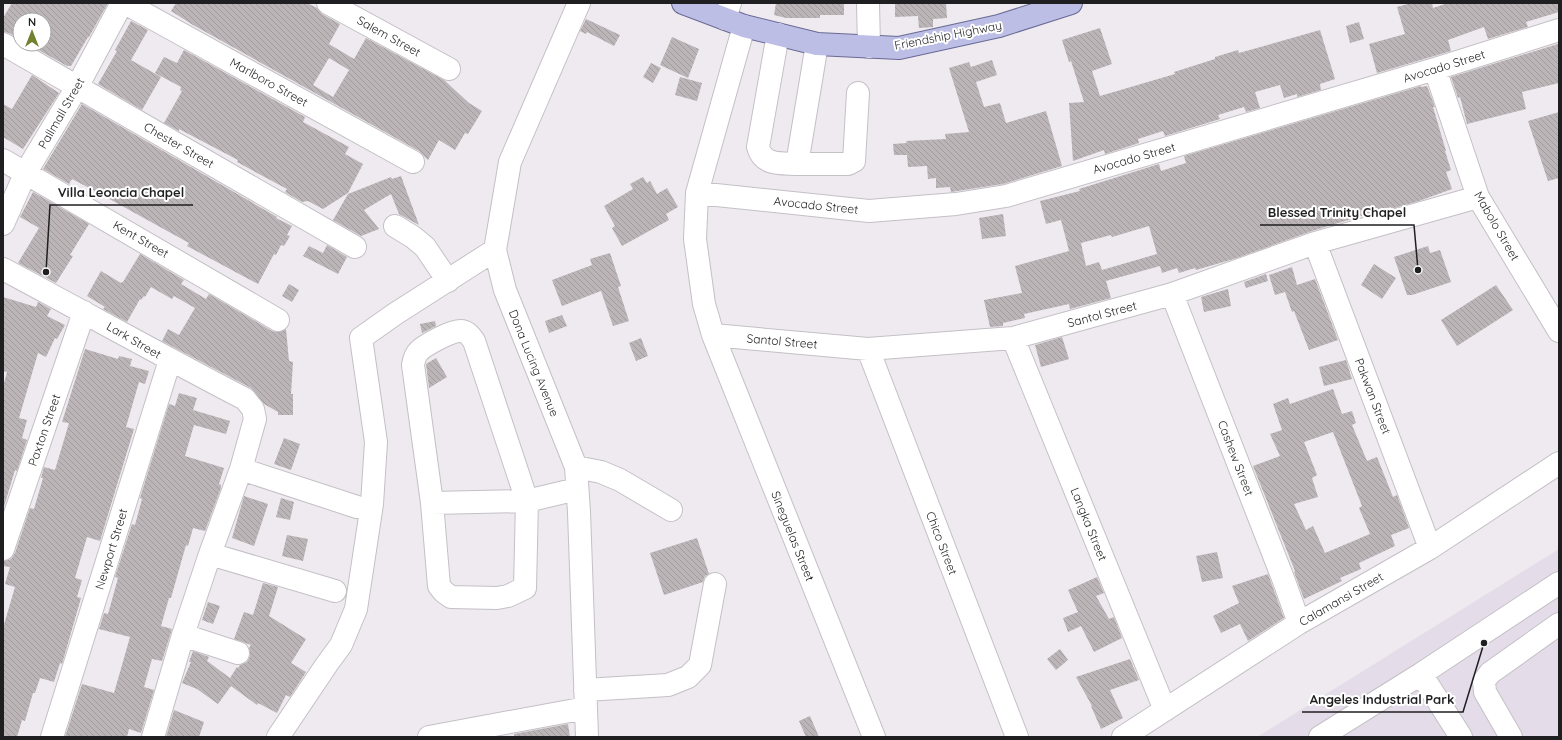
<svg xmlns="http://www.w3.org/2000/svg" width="1562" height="740" font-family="Quicksand,sans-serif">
<defs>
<pattern id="building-back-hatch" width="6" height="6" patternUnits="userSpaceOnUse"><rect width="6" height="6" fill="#bcb5b8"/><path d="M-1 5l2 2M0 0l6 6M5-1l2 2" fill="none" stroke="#a19b9e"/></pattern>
</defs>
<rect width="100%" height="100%" fill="#eeeaef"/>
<path fill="#e4dce8" d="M1559,549V737H1257Z"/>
<path fill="url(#building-back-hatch)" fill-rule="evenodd" d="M12,3H108L89,37H88L71,66H67L28,44H44V20H20V39L9,33L3,32V18Z
M176,3H307L317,8L322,14L340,24L329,44L354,59L366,38L444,80L469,103L482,111L468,134L465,133L455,150L439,140L428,160L419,151L193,25L171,11ZM329,58L349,70L333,97L313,85Z
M776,3H844V15H820V18H786L774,15Z
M946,3L947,18L933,19V27L919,28L918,16L895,17V4Z
M1411,3H1432L1433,8L1448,3H1559V12L1526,22L1528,27L1488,39L1484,27L1448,40L1451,51L1377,73L1369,44L1405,34L1397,7Z
M586,19L620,35L614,46L587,32L586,34L580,31Z
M131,21L148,30L131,60L161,77L142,110L98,84L117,51L115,50Z
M1359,22L1364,39L1350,43L1346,26Z
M1100,28L1112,64L1092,71L1100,96L1175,74L1174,72L1215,59V57L1238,50L1239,53L1320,30L1335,79L1320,84L1321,90L1297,97V94L1284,98L1280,85L1255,92L1260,108L1246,112L1244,107L1218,115L1220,119L1165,136L1163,131L1138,139L1139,143L1105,154L1104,150L1073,161L1069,103L1084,102L1071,61L1069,62L1062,40Z
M672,37L699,49L688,78L660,65Z
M1558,44L1559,49V83L1522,92L1526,109L1467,124L1460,97L1458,98L1451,77Z
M184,50L305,117L303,122L349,147L345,154L363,164L348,193L323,209L308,201L302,202L285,192L287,189L259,174L237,162L238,160L179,129V131L164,123L182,91L180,90L181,87L155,73L164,57L177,63Z
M992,60L997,75L976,82L984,107L1000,103L1006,123L1046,111L1062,166L1003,184L951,192L950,187L936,188V178L928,179L927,166L908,167L907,155H894L893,144L907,143L906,141L946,139L945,134L969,132L949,68L969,62L971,67Z
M651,63L661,68L653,83L643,77Z
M32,75L59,93L23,149L3,137V104L12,109Z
M680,77L702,83L697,101L675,95Z
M1421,86V87L1427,86L1435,107H1433L1446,151H1445L1451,170L1446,172L1452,189L1419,201L1391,209V207L1312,231L1237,258L1196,270L1195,268L1179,273L1177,268L1162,273L1160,266L1106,281L1111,298L1070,309L1069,304L1024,314L1025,318L1003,323V326L990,327L984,300L1022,293L1015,266L1069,251L1061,220L1046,224L1040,201L1080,191L1079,189L1159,164L1161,171L1186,163L1184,156ZM1149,226L1157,254L1102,270L1099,262L1086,266L1081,243L1111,235L1112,237Z
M82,104L277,217L276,218L292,226L287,235L290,236L284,246L281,245L276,255L274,254L258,284L187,246L189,243L95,191L72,179L69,184L43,169Z
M1559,112V178L1548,181L1528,121Z
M401,176L419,225L399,214L391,194L364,210L379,229L361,236L333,220L348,194L391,177L392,179Z
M643,177L647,183L650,181L657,194L667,188L678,207L666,214L669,220L622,246L612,228L615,226L604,206L633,189L630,184Z
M33,192L89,224L70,255L73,256L56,283L18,263L39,228L20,217Z
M1003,214L1006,236L982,239L979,218Z
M327,245L347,257L338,274L303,256L309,246L323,253Z
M1428,246L1430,253L1440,250L1451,282L1412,295H1407L1394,257Z
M610,253L621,286L618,287L629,321L613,326L601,291L562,306L552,280L592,265L590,259Z
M140,254L184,280L181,284L206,299L209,294L272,331L278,332L286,329L289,361L293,362L291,394H293V415H278V412L264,404L251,388L162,341L168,329L179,335L195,308L174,296L172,299L151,287L145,297L144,296L141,300L140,299L127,322L103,309L105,307L87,296L101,271L121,283L122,282H123Z
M1374,264L1396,278L1382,299L1361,285Z
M1292,267L1297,285L1315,279L1338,340L1309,350L1294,311L1292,312L1285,292L1275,295L1269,275Z
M1266,274L1268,281L1246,288L1244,282Z
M289,284L299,290L292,302L282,296Z
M1496,285L1513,310L1457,346L1441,320Z
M1228,289L1231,306L1204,312L1201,297Z
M3,297L36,307L38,302L51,309L47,316L65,325L57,339L55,338L46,357L38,353L19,418L27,420L22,438L27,440L17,471L15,470L3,510V387L7,372L3,371Z
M562,315L567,326L549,333L545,321Z
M435,321L436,326L422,333L420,324Z
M1062,337L1069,359L1041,367L1035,345Z
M641,338L648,356L636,361L629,343Z
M85,349L118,359L119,356L132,359L130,366L149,371L145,384L139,382L126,427L134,429L100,541L87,537L75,578L82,580L77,597L81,598L62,664L60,663L54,682L40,678L35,693H33L25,721L22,720L17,737H3V628L15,587L5,584L10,567L3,566V561L11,559L15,553L30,508L34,509L43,478H41L44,467L55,470L69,423L62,422Z
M436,358L447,377L429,388L426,364Z
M1346,360L1352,379L1324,386L1319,367Z
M1333,389L1342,414L1352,411L1356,423L1352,425L1367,461L1377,457L1393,497L1397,495L1409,528L1391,535L1395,546L1359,563L1361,569L1340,578L1342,581L1304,599L1294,572L1295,571L1253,466L1280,456L1270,434L1282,430L1273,404L1288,398L1290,404ZM1333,432L1362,506L1359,508L1370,534L1325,553L1313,526L1306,530L1294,504L1318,497L1312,478L1317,475L1304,442Z
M179,393L197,398L193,410L230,421L226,434L194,425L185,456L224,468L219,484L221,485V488L205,531L193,528L188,546L186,545L171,598H169L161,626L172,629L162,661L152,659L144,687L154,690L141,733L129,729L127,737H65L82,684L114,693L130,637L99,629L104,613L108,614L118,578L115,577L132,524L135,525L142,499L140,498L169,404L175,406Z
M284,438L300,444L291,470L274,464Z
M244,496L268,504L254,546L232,538Z
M281,498L294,502L290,520L276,517Z
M287,535L308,539L303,561L282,556Z
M697,538L709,574L705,576L703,582L664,595L650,553Z
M1217,552L1223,578L1202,582L1196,556Z
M1268,574L1284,618L1248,641L1240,624L1221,633L1213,616L1239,603L1232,586Z
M1097,577L1104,593L1096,596L1109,619L1114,617L1122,638L1094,652L1081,626L1068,632L1063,618L1078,612L1068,590Z
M263,583L278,587L269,616L306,639L291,663L306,672L290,697L286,695L277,713L258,703L257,705L231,686L218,704L197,689L182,683L191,662H189L193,651L209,657L207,661L230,678L237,667L238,668L240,665L247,662L250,656L249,648L251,645L234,639L244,612L253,615Z
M208,602L220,606L213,624L202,620Z
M1060,649L1068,660L1056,670L1047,659Z
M1130,659L1139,680L1110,690L1123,718L1101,729L1091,706H1092L1076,677Z
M174,710L204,722L199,737H166Z
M810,716L819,737H806L799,721Z
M568,724L570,737H514V734Z"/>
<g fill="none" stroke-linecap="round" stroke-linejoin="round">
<defs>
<path id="minor" d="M125,3L413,162
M328,3L449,69
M579,3L510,162L495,250L505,290L576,467L579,512L587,737
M868,3L869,47
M725,19L730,3
M744,26L697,193L695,239L704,304L713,335L874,737
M778,34L758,147C763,166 781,163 797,164L817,44
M3,44L355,247
M1435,69L1478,197L1559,331
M3,160L278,320
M797,164H848L854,161L858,93
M697,193L869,211L956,204L1006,196L1435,69L1559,30
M3,224L26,172L77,87L122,3
M395,226L413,237L425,247L448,281
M1315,243L1430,548
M3,269C84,312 164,357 245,399L253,409L255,419L241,469L210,554L183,635L153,737
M1172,294L1284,581L1299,623
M713,335L868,349L1013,338L1172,294L1315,243L1478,197
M1013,338L1165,710
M868,349L1017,737
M576,467L601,472L620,480L671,510
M241,469L357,507
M432,503L527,501L525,588L508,596L497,598L451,597L444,592L439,586L432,503L413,365C414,359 415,355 419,351C425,345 454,329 462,331C468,332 471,337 474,341L527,501L577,489
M3,549L84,312
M210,554L335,591
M183,635L238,653
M1421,674L1461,737
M585,690L668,685L688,677L700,665L715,584
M52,737L170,360
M278,737L327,664L341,645L356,609L372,504L376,442L361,338L395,314L495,250
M429,737L586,708
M1123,737L1299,623L1430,548L1559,463
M1320,737L1421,674L1559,583
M1511,737L1485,692L1484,681L1490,673L1559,624"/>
<path id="major" d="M683,3L744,26L817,44L899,48L999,26L1071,3"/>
</defs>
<use href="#minor" stroke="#c4c0c6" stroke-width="24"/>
<use href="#major" stroke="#696995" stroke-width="24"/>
<use href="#minor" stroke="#fff" stroke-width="22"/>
<use href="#major" stroke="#bdbee5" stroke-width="22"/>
</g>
<g text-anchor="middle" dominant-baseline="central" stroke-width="4" stroke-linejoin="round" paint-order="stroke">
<g font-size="12" fill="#1f1e20" stroke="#fff">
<text transform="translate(948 35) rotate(-11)">Friendship Highway</text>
<text transform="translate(389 36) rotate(29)">Salem Street</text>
<text transform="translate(1444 66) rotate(-17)">Avocado Street</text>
<text transform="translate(269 82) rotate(29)">Marlboro Street</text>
<text transform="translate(61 113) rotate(-60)">Pallmall Street</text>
<text transform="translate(179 145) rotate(30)">Chester Street</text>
<text transform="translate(1134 158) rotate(-16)">Avocado Street</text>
<text transform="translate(816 205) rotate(6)">Avocado Street</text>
<text transform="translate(1497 226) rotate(60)">Mabolo Street</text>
<text transform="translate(141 239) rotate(30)">Kent Street</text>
<text transform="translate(1102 314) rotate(-15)">Santol Street</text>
<text transform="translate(134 340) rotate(30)">Lark Street</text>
<text transform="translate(782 341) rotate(5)">Santol Street</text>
<text transform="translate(534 363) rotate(68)">Dona Lucing Avenue</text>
<text transform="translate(1373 396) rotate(69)">Pakwan Street</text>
<text transform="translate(44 430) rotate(-71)">Paxton Street</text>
<text transform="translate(1236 458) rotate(69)">Cashew Street</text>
<text transform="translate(1089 524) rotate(68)">Langka Street</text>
<text transform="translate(793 536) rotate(68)">Sineguelas Street</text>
<text transform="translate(942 543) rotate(69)">Chico Street</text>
<text transform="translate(111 549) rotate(-73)">Newport Street</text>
<text transform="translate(1341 599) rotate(-30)">Calamansi Street</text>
</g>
</g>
<path fill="none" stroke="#1f1e20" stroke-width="1.5" d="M46 272L50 205H193M1418 270L1414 225H1260M1484 643L1463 712H1302"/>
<g fill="#1f1e20" stroke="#fff" stroke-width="1.5">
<circle cx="46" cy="272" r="4"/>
<circle cx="1418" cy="270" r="4"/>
<circle cx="1484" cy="643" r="4"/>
</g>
<g font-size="13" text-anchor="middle" font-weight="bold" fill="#1f1e20" stroke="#fff" stroke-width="4" stroke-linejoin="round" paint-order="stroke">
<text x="121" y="197">Villa Leoncia Chapel</text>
<text x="1337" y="217">Blessed Trinity Chapel</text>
<text x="1382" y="704">Angeles Industrial Park</text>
</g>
<rect width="1562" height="740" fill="none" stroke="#1f1e20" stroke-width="8"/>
<g transform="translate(32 32)"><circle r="19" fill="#ffffff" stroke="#a5a5a6"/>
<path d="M0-3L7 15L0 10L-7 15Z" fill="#708130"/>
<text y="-6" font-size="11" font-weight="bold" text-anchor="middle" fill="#1f1e20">N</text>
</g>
</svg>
